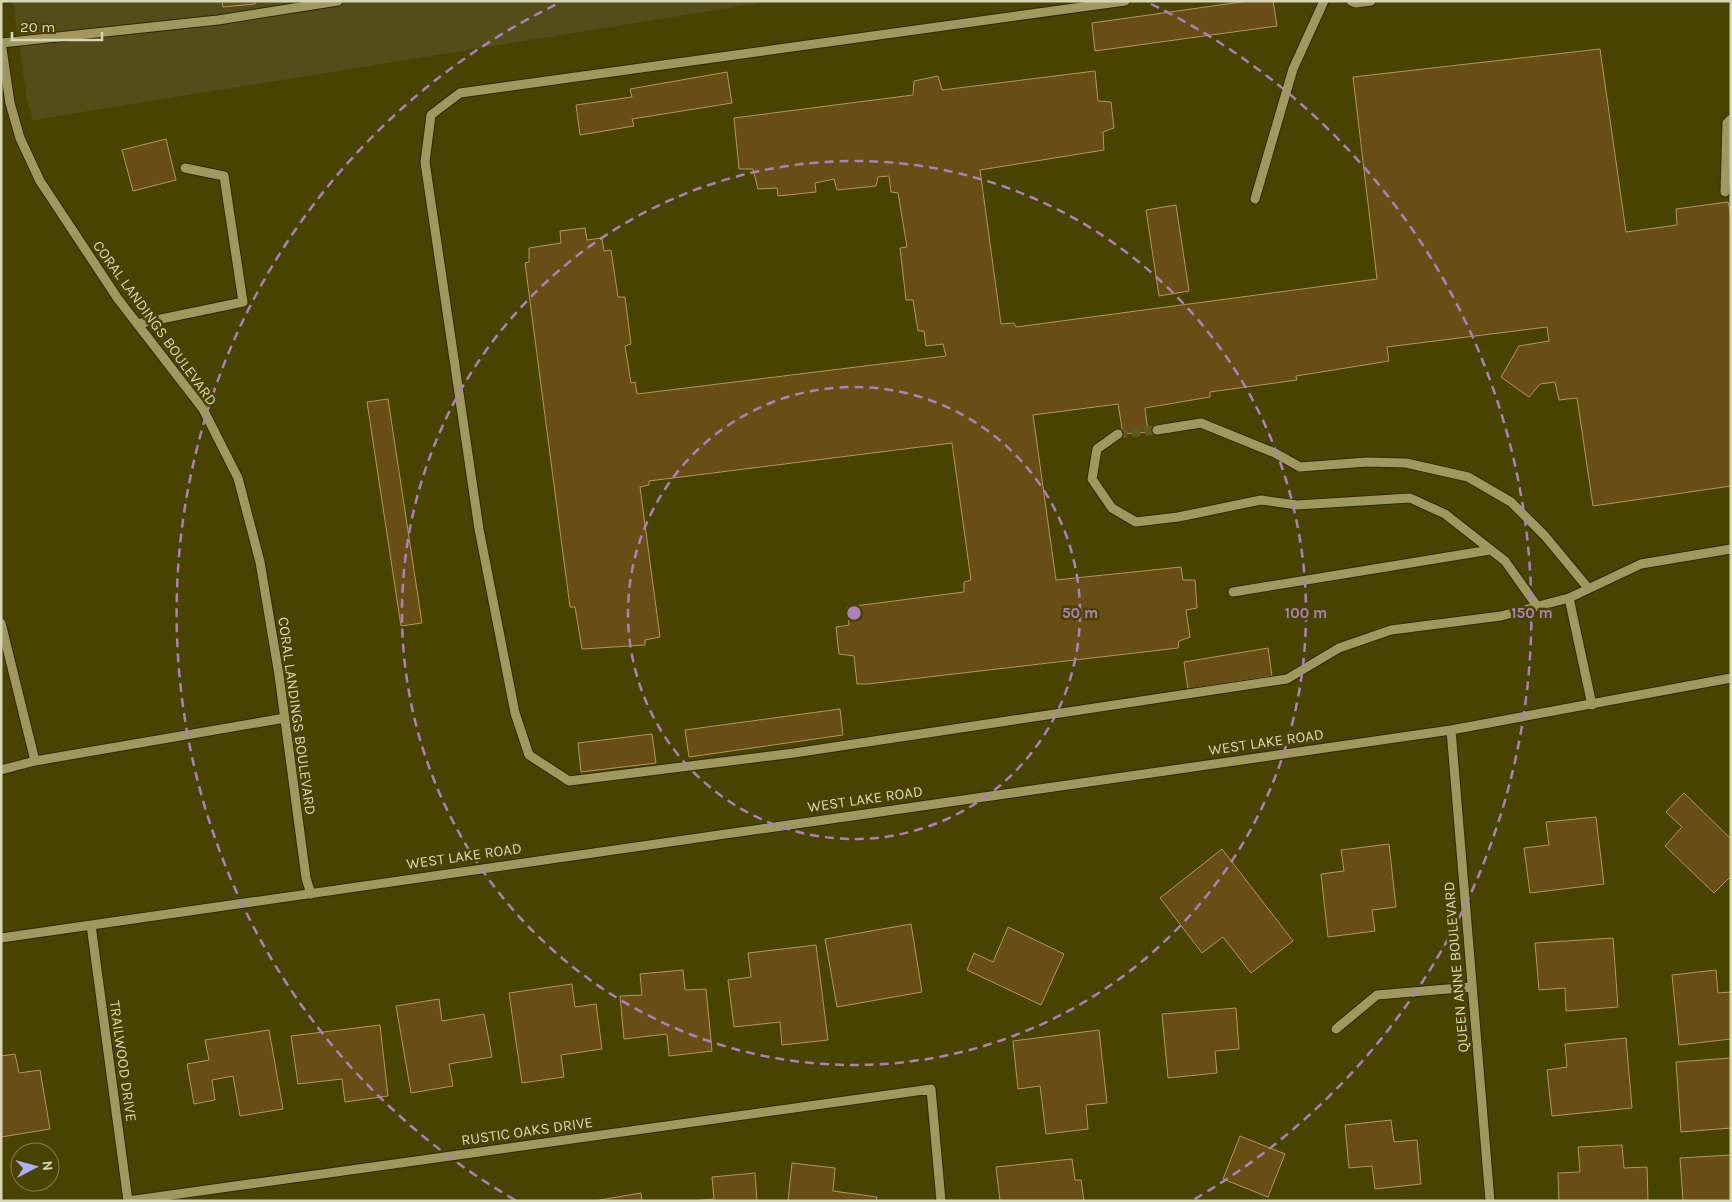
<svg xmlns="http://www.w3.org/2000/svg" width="1732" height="1202" font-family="Karla,sans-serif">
<rect width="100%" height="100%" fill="#494300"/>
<path fill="#534e19" d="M13,1H772L33,120L27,99Z"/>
<path fill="#684e14" stroke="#b2965f" d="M222,1H255V4L223,7Z
M1248,1H1273L1277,26L1095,51L1092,23Z
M1600,49L1626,232L1677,225L1676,209L1728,202L1731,215V486L1593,506L1577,398L1559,400L1555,382L1540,384L1529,397L1501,377L1519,346L1549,341L1547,327L1387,347L1389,361L1296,376L1297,380L1210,392V397L1145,408L1148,432L1123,434L1118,404L1033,415L1056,580L1181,567L1183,580H1195L1197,608L1186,610L1190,637L1179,641L1178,648L868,684H857L854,656L839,654L836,627L849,625L847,607L964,592V582L971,580L952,443L649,481V485L640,487L660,637L645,640V645L582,649L575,607H570L525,263L529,262V248L561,243L560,231L585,228L587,240L602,238L604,251L611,250L618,297H625L631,344L625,346L631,383L635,382L637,394L946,356L943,344L926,346L924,331H918L913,300H906L900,248L907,247L898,193L891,192L889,176L878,177L876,186L837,190L834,179L815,183L816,192L778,196L777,188L758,189L753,169H739L734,118L913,95L914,81L938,76L942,90L1095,71L1098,101L1111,102L1114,128L1103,132L1104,150L980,170L1001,324L1014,323L1016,327L1377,279L1353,77Z
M727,72L732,103L632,119L634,126L580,135L576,105L632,97L630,89Z
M166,139L176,180L133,191L122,150Z
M1176,205L1189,291L1159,296L1146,210Z
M388,399L422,623L401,626L367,402Z
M1268,648L1272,676L1188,689L1184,662Z
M840,709L843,735L689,757L685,730Z
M652,734L656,763L581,772L578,743Z
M1684,793L1731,839V876L1714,893L1665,846L1682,827L1666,812Z
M1596,817L1604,884L1530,893L1524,848L1549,845L1546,822Z
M1389,844L1396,907L1372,910L1375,931L1328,937L1321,874L1344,871L1341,850Z
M1222,849L1293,941L1251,973L1223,937L1202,953L1160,898Z
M911,924L922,992L837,1007L825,939Z
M1008,927L1064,954L1041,1005L967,970L974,953L993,962Z
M1613,938L1618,1007L1566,1011L1565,988L1539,990L1535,943Z
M816,945L828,1040L782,1045L780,1022L734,1027L728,980L751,977L748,953Z
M683,970L685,990L706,989L712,1051L669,1056L667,1034L624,1039L620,996L642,995L640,974Z
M1716,970L1718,993L1731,992V1039L1679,1045L1672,975Z
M572,984L575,1007L596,1004L602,1049L561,1055L564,1077L522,1083L509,993Z
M439,999L442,1021L484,1014L492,1057L449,1064L453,1086L411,1093L396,1006Z
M1236,1008L1239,1049L1215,1051L1217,1073L1168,1078L1162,1014Z
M380,1025L388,1096L345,1102L342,1079L298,1084L291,1036Z
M269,1030L283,1109L240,1116L233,1076L212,1080L215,1100L194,1104L187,1064L209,1060L205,1040Z
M1099,1030L1107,1103L1086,1105L1088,1129L1046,1134L1040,1086L1018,1089L1013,1041Z
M1626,1038L1632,1108L1552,1116L1547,1070L1567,1067L1565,1044Z
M15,1054L19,1073L40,1070L50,1129L1,1137V1056Z
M1731,1058V1128L1681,1132L1676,1062Z
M1391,1120L1394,1142L1417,1140L1421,1184L1375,1189L1372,1166L1349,1168L1345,1125Z
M1240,1136L1285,1154L1268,1197L1223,1179Z
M1622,1145L1624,1168L1647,1167L1648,1201H1559L1558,1173L1580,1172L1578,1147Z
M1731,1155V1201H1683L1680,1158Z
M1072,1159L1075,1180H1081L1084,1201H1000L996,1167Z
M792,1163L835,1168L833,1191L877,1197L876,1201H788Z
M755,1173L757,1201H691L714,1199L712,1177Z
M641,1193L642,1201H594Z"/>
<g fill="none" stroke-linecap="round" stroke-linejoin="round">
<path stroke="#5e591c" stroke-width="9" stroke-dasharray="9 4.5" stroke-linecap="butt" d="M1118,434L1157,430"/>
<defs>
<path id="minor" d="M1125,1L460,93L431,115L425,162L479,529L515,713L529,755L569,781L794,753L1287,679L1339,648L1391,630L1501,616L1569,598L1641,564L1731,549
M1351,1L1356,3L1371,1
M1,42L10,103L20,138L40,181L118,299L203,409L238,478L260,562L279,675L306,878L311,894
M1,43L218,20L338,1
M1725,192L1727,123L1731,119
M1255,199L1293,69L1324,1
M137,324L243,302L224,176L185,168
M1157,430L1201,423L1275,453L1300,467L1367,462L1406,463L1468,477L1511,502L1545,536L1588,588
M1118,434L1097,449L1092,479L1112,508L1136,522L1178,517L1261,500L1297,505L1410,498L1445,514L1505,561L1537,606
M1233,592L1490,550
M1569,598L1592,705
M1,623L35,761
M1451,730L1490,1201
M1,770L35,761L285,718
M91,925L128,1201
M1,938L1451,730L1731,678
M1336,1029L1377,995L1471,987
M128,1201L931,1089L941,1201"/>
</defs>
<use href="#minor" stroke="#2c2909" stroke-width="11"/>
<use href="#minor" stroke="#9f995e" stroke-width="9"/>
</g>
<g fill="none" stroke="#aa81bc" stroke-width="2.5" stroke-dasharray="9 6">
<circle cx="854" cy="613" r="226"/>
<circle cx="854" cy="613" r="452"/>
<path d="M515 1200A678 678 0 0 1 557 4M1151 4A678 678 0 0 1 1193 1200"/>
</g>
<g text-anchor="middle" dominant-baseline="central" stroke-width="5" stroke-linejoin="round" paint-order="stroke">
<g font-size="15" fill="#d8d6b8" stroke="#494300">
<text transform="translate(155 323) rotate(54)">CORAL LANDINGS BOULEVARD</text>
<text transform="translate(297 716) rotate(82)">CORAL LANDINGS BOULEVARD</text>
<text transform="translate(1266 742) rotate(-8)">WEST LAKE ROAD</text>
<text transform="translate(865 799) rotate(-8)">WEST LAKE ROAD</text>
<text transform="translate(464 856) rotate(-8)">WEST LAKE ROAD</text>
<text transform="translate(1456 967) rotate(-95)">QUEEN ANNE BOULEVARD</text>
<text transform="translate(123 1061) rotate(82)">TRAILWOOD DRIVE</text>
<text transform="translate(527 1131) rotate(-8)">RUSTIC OAKS DRIVE</text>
</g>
</g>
<circle cx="854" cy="613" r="8" fill="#aa81bc" stroke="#494300" stroke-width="2.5"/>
<g font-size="15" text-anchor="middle" font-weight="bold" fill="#aa81bc" stroke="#494300" stroke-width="5" stroke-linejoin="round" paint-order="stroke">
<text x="1080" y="618">50 m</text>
<text x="1306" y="618">100 m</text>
<text x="1532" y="618">150 m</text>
</g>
<rect width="1732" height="1202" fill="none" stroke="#d8d6b8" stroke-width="5"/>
<g transform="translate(35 1167) rotate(84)"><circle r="24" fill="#494300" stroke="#827e4a"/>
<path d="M0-4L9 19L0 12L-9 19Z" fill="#aeaefa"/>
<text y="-8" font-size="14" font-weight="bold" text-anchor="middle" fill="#d8d6b8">N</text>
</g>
<path d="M12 32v8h90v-8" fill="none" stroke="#d8d6b8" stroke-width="2.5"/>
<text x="20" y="32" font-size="15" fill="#d8d6b8" stroke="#494300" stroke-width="4" paint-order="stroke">20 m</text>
</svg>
